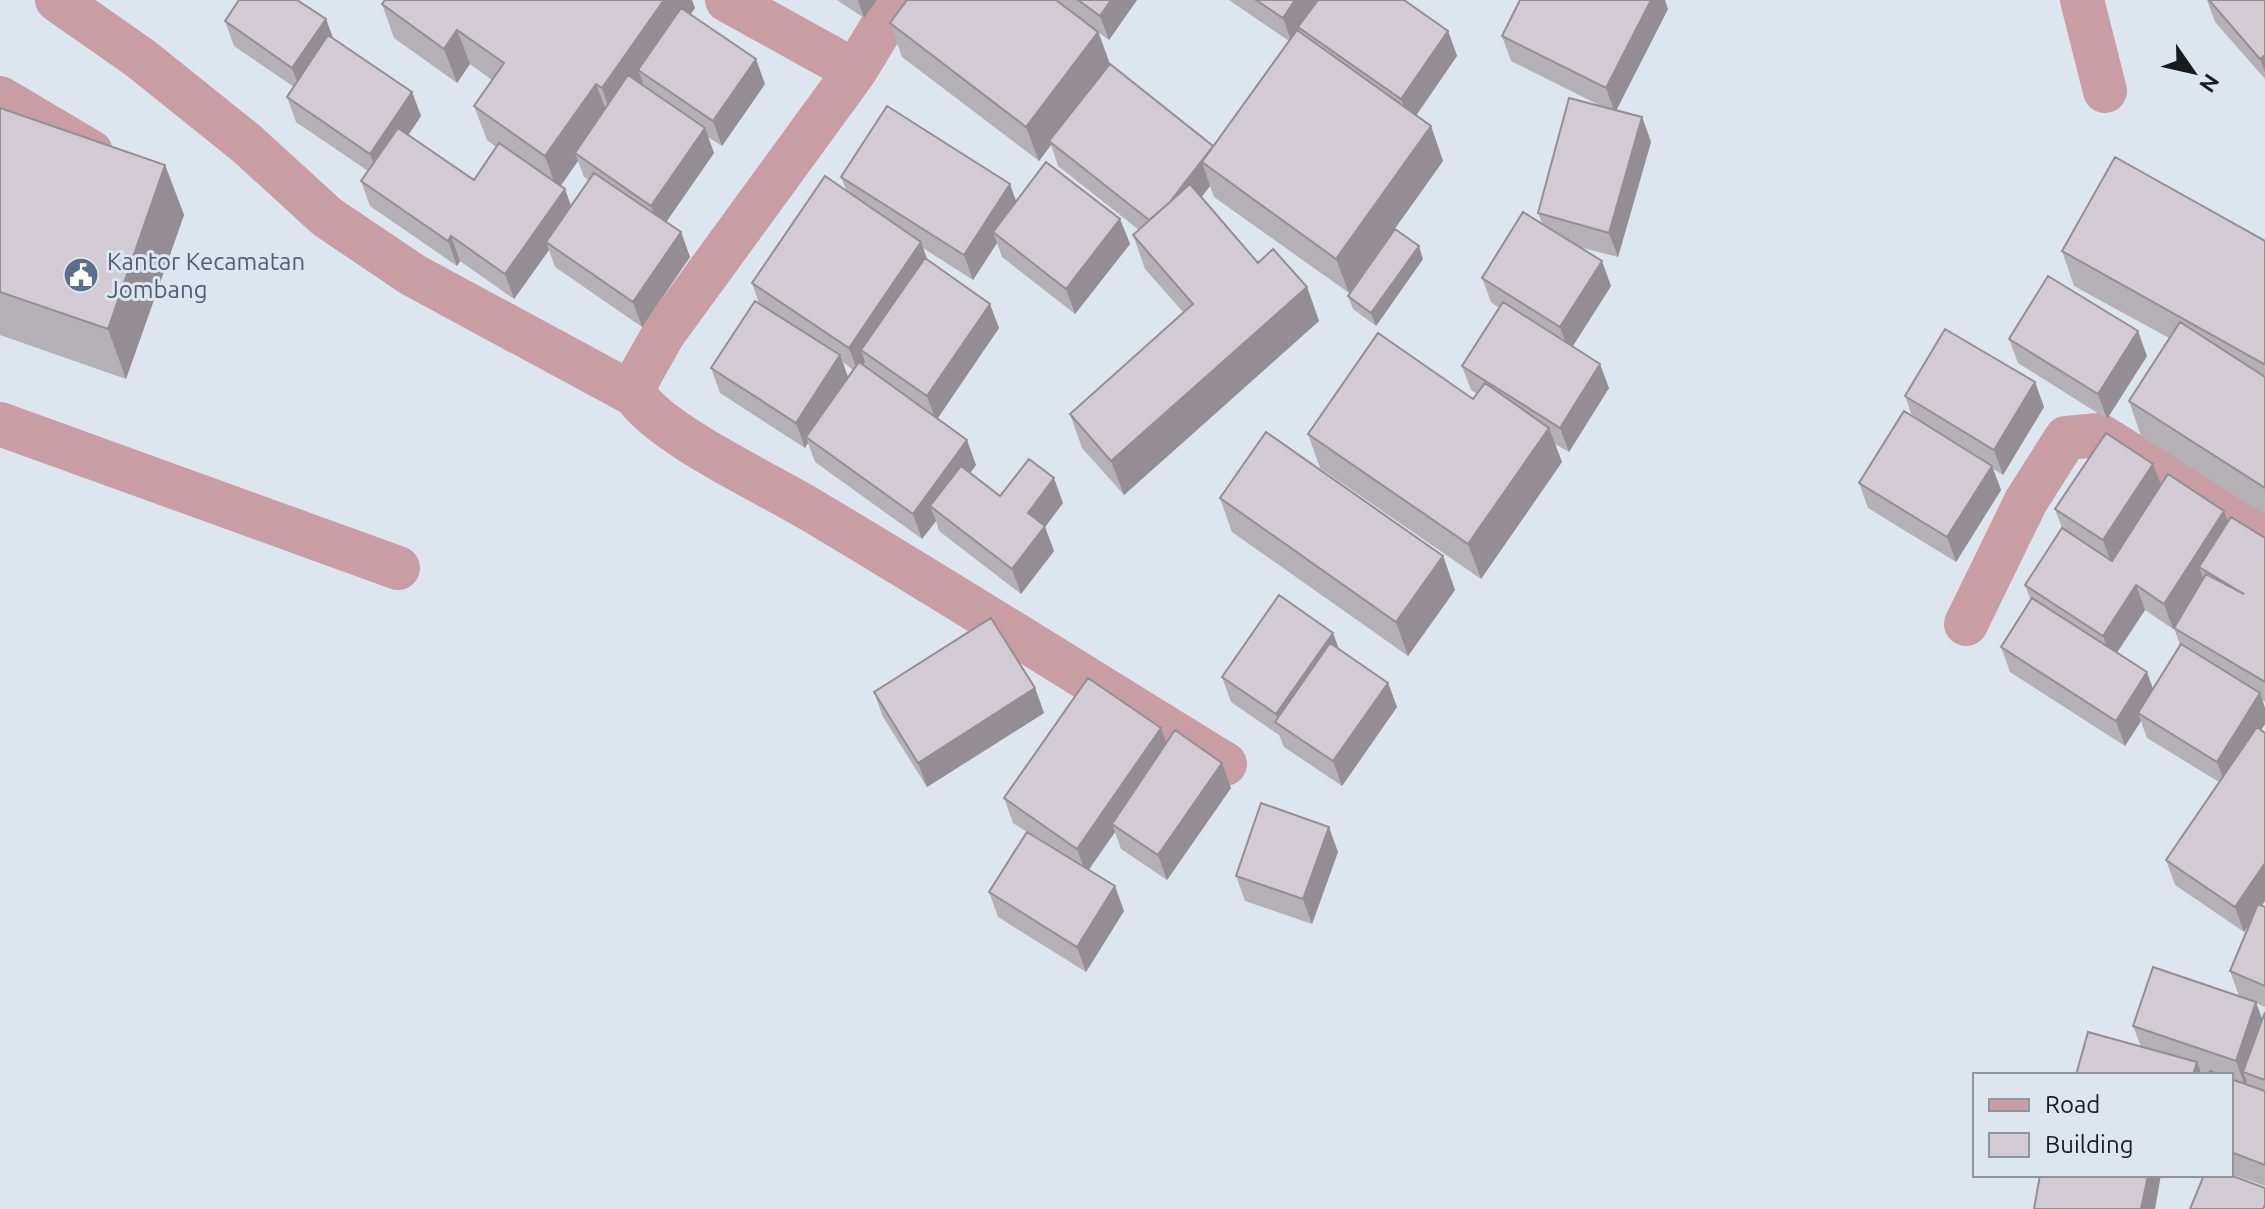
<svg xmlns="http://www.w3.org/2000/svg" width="2265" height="1209" font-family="Ubuntu,sans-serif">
<rect width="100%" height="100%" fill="#dde6ef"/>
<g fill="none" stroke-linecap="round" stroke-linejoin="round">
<path stroke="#c89da4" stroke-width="44" d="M57,0L140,58L246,143L327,217L413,275L635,395
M727,0L855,71
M898,0L855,71L664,333L638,379L635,395C662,435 766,483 811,510C950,593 1087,679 1225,764
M2082,0L2105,91
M0,98L91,152
M0,424L398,568
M1966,624L2026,501L2066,438L2099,435L2265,538"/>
</g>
<path fill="#b5afb6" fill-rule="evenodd" d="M837,0H877L864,18Z
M907,0H1137L1109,40L1099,33L1110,64L1213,146L1289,41L1229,0H1404L1448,31L1457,56L1416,116L1431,126L1443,161L1349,293L1214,197L1210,186L1201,198L1258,263L1307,287L1319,321L1124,495L1082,448L1070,414L1183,312L1145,269L1133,235L1139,230L1058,166L1051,145L1039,161L902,57L890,23Z
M2207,0H2265V79L2215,22Z
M382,4L695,8L691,14L765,84L722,146L708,137L714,153L666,222L681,232L690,257L642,327L555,267L549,250L514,299L460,261L457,266L370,206L361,181L368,171L296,122L287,97L294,87L234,46L225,21L326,19L333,38L412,92L421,116L408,135L474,180L496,147L487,140L474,106L492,80L470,64L457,83L394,38ZM578,161L584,177L589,180L571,206L561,186Z
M1668,9L1616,110L1642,117L1651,142L1618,257L1579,247L1611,286L1573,346L1609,388L1569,452L1555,444L1562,462L1481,579L1320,468L1308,434L1473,399L1477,394L1471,390L1462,366L1499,308L1491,302L1482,278L1542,223L1538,213L1603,107L1511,61L1502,36Z
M0,108L165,165L184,215L126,379L0,335Z
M841,177L1120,219L1130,244L1075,314L1002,257L997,243L973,280L923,248L927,260L999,328L937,418L976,465L970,473L1000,496L1063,503L1045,527L1054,551L1021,594L939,531L936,521L922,539L815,462L808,443L805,448L720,393L711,368L759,303L752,283L847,192ZM843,362L853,370L848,377Z
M2265,241V515L2141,436L2129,401L2169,338L2074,286L2062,251Z
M1423,259L1376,326L1353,309L1348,296Z
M2009,339L2147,356L2107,419L2018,363Z
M2035,382L2044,407L2003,475L1993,469L2001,490L1956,562L1868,508L1859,483L1912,416L1905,396Z
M2161,485L2228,521L2265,538V702L2262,700L2265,708V724L2261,730L2265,901L2262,905L2265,907V1007L2256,1003L2262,1020L2265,1012V1186L2231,1174V1075H2209V1074L2200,1071L2202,1075H2076L2141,1047L2133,1026L2239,996L2230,971L2249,925L2244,932L2175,885L2166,860L2219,782L2147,738L2141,721L2125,746L2010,672L2001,647L2031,601L2025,585L2062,528L2055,509ZM2145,610L2173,629L2174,628L2180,645L2153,689L2117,653Z
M1220,498L1443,556L1455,590L1408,656L1232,532Z
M1333,633L1339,649L1388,683L1397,707L1342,786L1284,747L1279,735L1231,702L1222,677Z
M1035,688L1044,713L927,787L883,717L874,692Z
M1161,728L1166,743L1231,788L1167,880L1121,849L1115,832L1089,870L1124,911L1086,972L998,917L989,892L1027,832L1013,823L1004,798Z
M1338,852L1312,924L1245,901L1236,876Z"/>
<path fill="#948e94" d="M664,0H692L695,8L647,76L638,70L643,82L614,122L602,88Z
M858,0H877L864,18Z
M1111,0H1137L1109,40L1100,16Z
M1295,0H1321L1298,27L1300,32L1292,43L1283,18Z
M1651,0H1665L1668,9L1615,113L1606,88Z
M326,19L335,44L301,92L292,68Z
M457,30L470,64L457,83L444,49Z
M1448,31L1457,56L1410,124L1401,99Z
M1098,32L1111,67L1049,141L1051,145L1039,161L1026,127Z
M2265,55V72L2260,59Z
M756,59L765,84L722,146L713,121Z
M596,84L609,118L575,153L578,161L557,190L545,156Z
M412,92L421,116L379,179L370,154Z
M1642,117L1651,142L1618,257L1609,233Z
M1431,126L1443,161L1349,293L1336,259Z
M705,128L714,153L660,231L651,206Z
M1213,146L1202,162L1210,186L1162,248L1153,223Z
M165,165L184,215L126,379L108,329Z
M1010,184L1019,209L993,232L997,243L973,280L964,255Z
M565,189L574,214L546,242L549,250L514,299L505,274Z
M1120,219L1130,244L1075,314L1066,289Z
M681,232L690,257L642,327L633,302Z
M451,236L460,261L457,266L448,241Z
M921,242L930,267L861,350L865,362L858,373L849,348Z
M1419,246L1423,259L1376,326L1371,313Z
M1602,261L1611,286L1569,352L1560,327Z
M1307,287L1319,321L1124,495L1111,461Z
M990,304L999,328L936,421L927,396Z
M2138,331L2147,356L2107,419L2098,394Z
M840,355L849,380L806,437L808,443L805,448L796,423Z
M1600,364L1609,388L1569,452L1560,428Z
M2035,382L2044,407L2003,475L1994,450Z
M1549,428L1562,462L1481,579L1468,544Z
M967,440L976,465L940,514L930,506L936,521L922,539L913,514Z
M2153,464L2162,488L2112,565L2103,540Z
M1992,466L2001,490L1956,562L1947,537Z
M1054,478L1063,503L1045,527L1054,551L1021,594L1012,569L1028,513Z
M2224,511L2234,536L2199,567L2204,581L2173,629L2164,604Z
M1443,556L1455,590L1408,656L1396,622Z
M2136,585L2145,610L2112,660L2103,636Z
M1333,633L1342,658L1280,726L1276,714Z
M2147,672L2156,697L2138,713L2141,721L2125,746L2116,721Z
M1388,683L1397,707L1342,786L1333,761Z
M1035,688L1044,713L927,787L918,763Z
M2260,693L2265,708V724L2226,786L2217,762Z
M1161,728L1170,753L1112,824L1115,832L1086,873L1077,849Z
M1222,763L1231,788L1167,880L1158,855Z
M1329,827L1338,852L1312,924L1303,899Z
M2265,863V901L2244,932L2235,907Z
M1115,886L1124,911L1086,972L1077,947Z
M2256,1002L2265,1027L2243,1072L2247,1081L2245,1086L2236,1061Z
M2197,1062L2202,1075H2193Z
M2148,1175H2161L2155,1209H2141Z"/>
<path fill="#d3cbd4" stroke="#948e94" stroke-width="2" d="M239,0H297L326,19L292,68L225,21Z
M385,0H664L602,88L596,84L545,156L474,106L504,63L457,30L444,49L382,4Z
M907,0H1056L1098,32L1026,127L890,23Z
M1078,0H1111L1100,16Z
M1256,0H1295L1283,18Z
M1318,0H1404L1448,31L1401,99L1298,27Z
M1520,0H1651L1606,88L1502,36Z
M2209,0H2265V55L2260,59Z
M681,8L756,59L713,121L638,70Z
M1297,30L1431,126L1336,259L1202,162Z
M328,35L412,92L370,154L287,97Z
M1110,64L1213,146L1169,203L1149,220L1049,141Z
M628,75L705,128L651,206L575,153Z
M1569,98L1642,117L1609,233L1538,213Z
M887,106L1010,184L964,255L841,177Z
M0,108L165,165L108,329L0,292Z
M398,128L474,180L499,143L565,189L505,274L451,236L448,241L361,181Z
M2115,157L2265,241V362L2264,364L2062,251Z
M1046,162L1120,219L1066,289L993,232Z
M594,173L681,232L633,302L546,242Z
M825,176L921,242L849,348L752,283Z
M1190,184L1258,263L1273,249L1307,287L1111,461L1070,414L1193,304L1133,235Z
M1523,212L1602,261L1560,327L1482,278Z
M1395,229L1419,246L1371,313L1348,296Z
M925,258L990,304L927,396L861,350Z
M2048,276L2138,331L2098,394L2009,339Z
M755,301L840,355L796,423L711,368Z
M1503,302L1600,364L1560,428L1462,366Z
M2180,322L2265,377V488L2129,401Z
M1945,329L2035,382L1994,450L1905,396Z
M1378,333L1473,399L1485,383L1549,428L1468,544L1308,434Z
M859,362L967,440L913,514L806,437Z
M1904,411L1992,466L1947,537L1859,483Z
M1266,432L1443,556L1396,622L1220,498Z
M2106,433L2153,464L2103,540L2055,509Z
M1029,459L1054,478L1028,513L1045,526L1012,569L930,506L961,466L1000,496Z
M2168,474L2224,511L2164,604L2136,585L2103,636L2025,585L2062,528L2112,561Z
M2231,517L2265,538V682L2174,628L2206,574L2244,594L2199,567Z
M1279,595L1333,633L1276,714L1222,677Z
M2032,598L2147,672L2116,721L2001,647Z
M991,618L1035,688L918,763L874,692Z
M1330,643L1388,683L1333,761L1275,722Z
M2181,644L2260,693L2217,762L2138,713Z
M1088,678L1161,728L1077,849L1004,798Z
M2257,727L2265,733V863L2235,907L2166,860Z
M1175,730L1222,763L1158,855L1112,824Z
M1261,803L1329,827L1303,899L1236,876Z
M1027,832L1115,886L1077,947L989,892Z
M2258,904L2265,907V986L2230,971Z
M2153,967L2256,1002L2236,1061L2133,1026Z
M2265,1012V1080L2243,1072Z
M2088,1032L2197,1062L2193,1075H2076Z
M2210,1071L2221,1075H2209Z
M2231,1079L2265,1091V1165L2231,1152Z
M2040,1175H2148L2141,1209H2034Z
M2204,1175H2230L2265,1188V1205L2263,1209H2190Z"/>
<defs>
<symbol id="civic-disc" viewBox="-11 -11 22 22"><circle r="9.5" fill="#5c6f8a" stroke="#dde6ef"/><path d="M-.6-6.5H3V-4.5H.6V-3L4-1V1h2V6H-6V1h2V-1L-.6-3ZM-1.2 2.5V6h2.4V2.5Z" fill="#fff"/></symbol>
</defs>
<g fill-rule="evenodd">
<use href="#civic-disc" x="61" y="255" width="40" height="40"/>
</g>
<g text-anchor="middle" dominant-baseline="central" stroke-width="6" stroke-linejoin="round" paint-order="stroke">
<g font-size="24" fill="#4e5e75" stroke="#dde6ef" text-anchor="start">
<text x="107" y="261">Kantor Kecamatan<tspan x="107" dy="28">Jombang</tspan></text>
</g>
</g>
<rect x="1973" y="1073" width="260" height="104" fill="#dde6ef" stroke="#8e959c" stroke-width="2"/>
<rect x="1989" y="1099" width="40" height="12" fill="#c89da4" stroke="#8e959c" stroke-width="2"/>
<text x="2045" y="1113" font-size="24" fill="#181c1f">Road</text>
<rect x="1989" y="1133" width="40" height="24" fill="#d3cbd4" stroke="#8e959c" stroke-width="2"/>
<text x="2045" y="1153" font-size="24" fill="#181c1f">Building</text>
<g transform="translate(2193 72) rotate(124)" stroke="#dde6ef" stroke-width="6" paint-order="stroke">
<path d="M0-6L14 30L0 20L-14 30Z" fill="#181c1f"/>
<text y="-12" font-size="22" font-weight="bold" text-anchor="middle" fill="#181c1f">N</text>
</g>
</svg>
